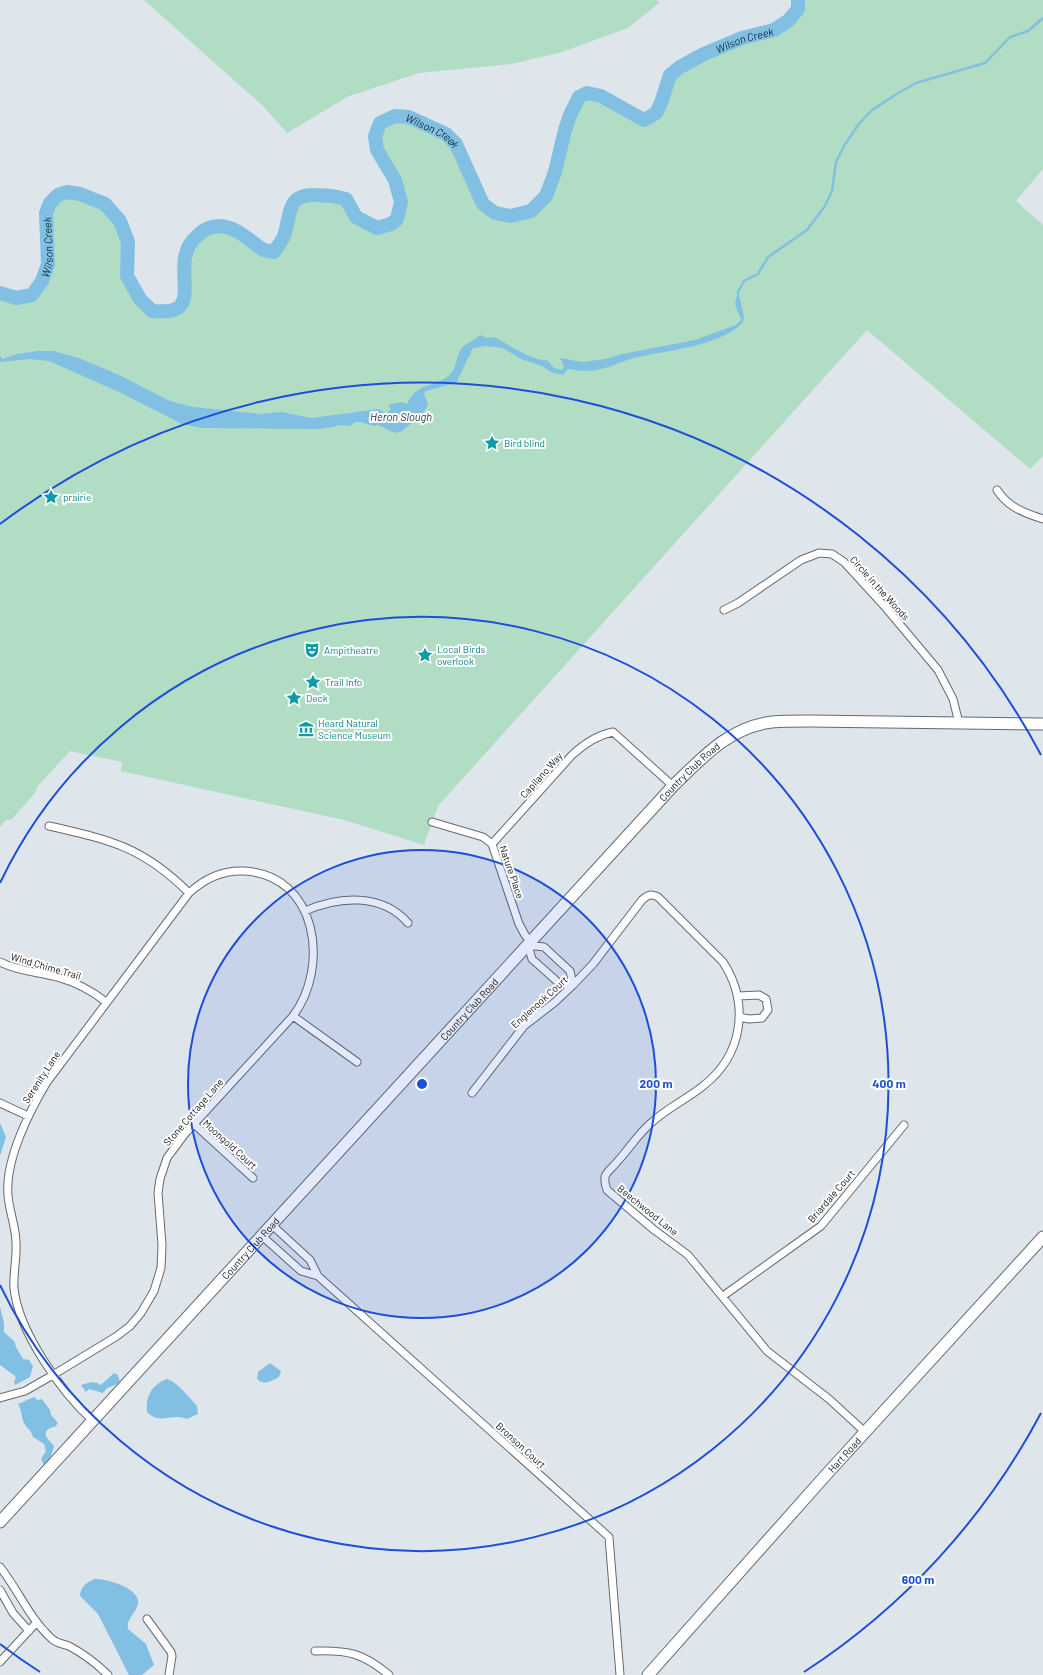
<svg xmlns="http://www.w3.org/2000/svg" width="1043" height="1675" font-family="Barlow,sans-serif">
<rect width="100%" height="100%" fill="#dee6ec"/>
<path fill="#b1ddc4" d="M144,0H657L659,3L628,28L562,52L512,64L419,73L347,97L287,133L262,105Z
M799,0H1043V169L1016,201L1043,225V456L1030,469L867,330L438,806L424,845L344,820L121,771L122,762L70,751L37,787L35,793L11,820H6L0,827V295L15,299L32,297L43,281L49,264L47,214L51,203L58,196L67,193L80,195L105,205L119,221L127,242L126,276L139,299L152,312C156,312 162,313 167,312C203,306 170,259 197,237C203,232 210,227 219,227C238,227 247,241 262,250C265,252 270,252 274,252C277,248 282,242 284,237C288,227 288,216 292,207C299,188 330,195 345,200L356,217L377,229L391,225L398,219L402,202L395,180L378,150L376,136L380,124C401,114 405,116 425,126C436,132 449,134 456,145C470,167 476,221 511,217C575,210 548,114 587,94L601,97L644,121L656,114L662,103L670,75L680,67L742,39L774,31L789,22L799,10Z"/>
<path fill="#81c0e2" d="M738,290L744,317L743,322C720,347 666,350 634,358C619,362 605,370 590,371C583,371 575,370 568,369L563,375L551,372L542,366L521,359L503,348L485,346L473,348L456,383L426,391L424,394L428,404L426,409L420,416L402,431L395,433L378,425L374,426L361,422H355L350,426L338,425L334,427L318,429L201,428L182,424L119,392L49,361L29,359L0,362V355L2,359L17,354L38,351H53L79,358L119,375L170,401L193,407L260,414L281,412L312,418L379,409L386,414L391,409L388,405L401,402L407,404C420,378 435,391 451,373C456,368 456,359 459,353C463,343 473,342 480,335L487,338L494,337C506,343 534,362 547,360L554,368L562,370L564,366L560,358L582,362L606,359L622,354L695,340L736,325L741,320L735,304Z
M0,1123L6,1137L0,1156Z
M0,1307L4,1323V1332L14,1341L17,1349L23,1359L29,1360L33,1366L30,1377L15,1385L14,1381L16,1378L15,1376L0,1365Z
M270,1363L281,1371L279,1377C271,1381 264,1386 257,1379L258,1372Z
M114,1373L118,1375L120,1383L107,1388L103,1393L89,1389L86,1392L81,1385C88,1383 94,1380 101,1385Z
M167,1379C175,1380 191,1399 197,1406L198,1414L187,1419C171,1412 161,1426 147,1412C145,1397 152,1384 167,1379Z
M34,1397L38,1400L42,1399L50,1410L51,1415L58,1423L55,1427C49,1427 43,1432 47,1438C49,1441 52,1443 54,1446L50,1459L44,1465L41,1459L46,1451L44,1444L33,1437C32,1431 27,1429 24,1423C21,1417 22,1410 18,1404Z
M95,1579C107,1579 141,1588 138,1604C136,1614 126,1618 128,1629L146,1644L154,1665L142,1675H129L98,1614L80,1596C80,1587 87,1582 95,1579Z"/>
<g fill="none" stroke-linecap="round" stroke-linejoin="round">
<path stroke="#81c0e2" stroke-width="2.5" d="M738,292L744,281L758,274L768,257L807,230L825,206L832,191L836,162L844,146L858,125L872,110L895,95L916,83L985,63L1010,37L1028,31L1043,18"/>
<path stroke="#81c0e2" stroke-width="14" id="s1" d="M0,293L16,298L32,295L42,281L48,264L46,213L50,203L58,195L67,192L80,194L105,204L120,221L128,242L127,276L140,299L152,311C161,311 172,313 179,307C194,294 172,257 197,236C203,230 211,226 219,226C238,227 248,240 262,249C265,251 270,251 274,252C277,247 282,241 284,236C291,215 286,194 315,195C326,195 335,196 346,199L356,217L377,228L391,224L397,219L401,202L395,180L377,150L375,136L380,123L395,116L409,117L446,134L456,144L483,204L495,213L510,216L531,211L546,196L555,172L565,130L570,115L579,97L587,93L601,96L644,120L656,113L661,103L670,75L680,67L704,54L742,38L774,30L788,21L798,9V0"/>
<defs>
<path id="street" d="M997,490C1008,507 1024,513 1043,519
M724,610L738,603L801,560L819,553L832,554L844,562L886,608L938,670L953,699L959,723
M432,822L483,837L492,844L519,924L525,935L531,942
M49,826C111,840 143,847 189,893
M492,844L572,755C584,744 597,735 613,732L673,786
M305,911C339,896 382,893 408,923
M528,945L544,947L570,971L573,985L560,984L532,959Z
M0,962C18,971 37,972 57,977C75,982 91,990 106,1002
M738,996L759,995L766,999L768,1010L762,1018L749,1019L739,1017
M293,1016L357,1062
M472,1093L524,1026L555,1002L573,985L593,964L642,900C648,895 651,893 658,897L723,962C750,1004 743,1055 703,1086C687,1099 667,1108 651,1123C638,1134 629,1149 617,1162C608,1173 601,1173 607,1190L653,1229L688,1255L767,1351L829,1399L865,1432
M0,1103L28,1116
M194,1124L253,1178
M272,1225L310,1260L318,1276L609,1537L620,1675
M262,1236L301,1271L318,1276
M723,1296L821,1226L904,1125
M0,1398L25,1391L53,1375L117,1336L130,1326L141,1313L154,1291L161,1268L162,1245L158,1193L160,1179L167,1158L184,1135L293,1016C330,967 318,875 244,871C223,870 204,879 189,893L47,1082C29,1112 5,1160 8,1195C9,1211 16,1227 16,1243C17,1258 13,1273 14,1288C18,1331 62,1393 93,1421
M0,1567C19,1591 29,1618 52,1639C56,1643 63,1644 69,1646C84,1654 96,1663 108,1675
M0,1590L13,1613L29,1631
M147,1619L171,1652L172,1656L169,1675
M315,1651C348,1650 363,1653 389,1675
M0,1662L36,1623"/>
<g id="secondary">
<path id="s2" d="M0,1522L673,786C702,758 729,727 772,722C784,721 797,721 809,721L1043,724"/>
<path id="s3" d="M648,1675L825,1476L1043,1237"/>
</g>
</defs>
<use href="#street" stroke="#646a70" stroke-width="9"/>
<use href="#secondary" stroke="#646a70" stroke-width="13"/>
<use href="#street" stroke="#fff" stroke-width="7"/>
<use href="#secondary" stroke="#fff" stroke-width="11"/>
</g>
<circle cx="422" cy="1084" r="234" fill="#1d4ed8" fill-opacity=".12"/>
<g fill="none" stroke="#1d4ed8" stroke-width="2">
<circle cx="422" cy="1084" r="234"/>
<path d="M0 883A467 467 0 1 1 0 1285"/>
<path d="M1041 1413A701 701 0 0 1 804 1672M40 1672A701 701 0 0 1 0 1644M0 524A701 701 0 0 1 1041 755"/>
</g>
<defs>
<symbol id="sight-bare" viewBox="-9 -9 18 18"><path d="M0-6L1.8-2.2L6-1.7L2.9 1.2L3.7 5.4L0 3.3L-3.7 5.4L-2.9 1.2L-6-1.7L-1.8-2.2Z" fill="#0f9aa8" stroke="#fff" stroke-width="2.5" paint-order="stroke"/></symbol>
<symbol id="theatre-bare" viewBox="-9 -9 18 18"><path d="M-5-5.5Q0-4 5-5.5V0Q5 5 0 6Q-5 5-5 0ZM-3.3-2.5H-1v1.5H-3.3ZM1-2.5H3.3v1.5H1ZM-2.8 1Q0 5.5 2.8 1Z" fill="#0f9aa8" stroke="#fff" stroke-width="2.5" paint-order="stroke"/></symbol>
<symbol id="museum-bare" viewBox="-9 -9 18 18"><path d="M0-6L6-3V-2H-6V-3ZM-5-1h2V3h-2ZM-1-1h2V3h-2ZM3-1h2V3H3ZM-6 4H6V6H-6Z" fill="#0f9aa8" stroke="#fff" stroke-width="2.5" paint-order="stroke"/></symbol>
</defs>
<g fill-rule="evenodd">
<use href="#sight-bare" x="481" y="432" width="22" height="22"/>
<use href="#sight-bare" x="40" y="486" width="22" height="22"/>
<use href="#theatre-bare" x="301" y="639" width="22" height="22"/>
<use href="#sight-bare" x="414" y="644" width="22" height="22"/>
<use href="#sight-bare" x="302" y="671" width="22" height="22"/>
<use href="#sight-bare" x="283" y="687" width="22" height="22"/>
<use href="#museum-bare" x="295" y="718" width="22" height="22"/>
</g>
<g text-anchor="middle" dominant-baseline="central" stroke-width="4" stroke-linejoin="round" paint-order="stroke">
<g font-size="10" fill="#0d838f" stroke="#fff" text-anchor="start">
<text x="504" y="443">Bird blind</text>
<text x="63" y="497">prairie</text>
<text x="437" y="649">Local Birds<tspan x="437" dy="12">overlook</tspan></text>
<text x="324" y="650">Ampitheatre</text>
<text x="325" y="682">Trail Info</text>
<text x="306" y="698">Deck</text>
<text x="318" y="723">Heard Natural<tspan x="318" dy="12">Science Museum</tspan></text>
</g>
<g font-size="10" fill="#111416" stroke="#fff">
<text transform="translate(880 588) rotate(48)">Circle in the Woods</text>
<text stroke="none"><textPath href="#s2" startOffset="1019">Country Club Road</textPath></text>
<text transform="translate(541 775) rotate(-48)">Capilano Way</text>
<text transform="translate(512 872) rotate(71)">Nature Place</text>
<text transform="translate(46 966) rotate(16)">Wind Chime Trail</text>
<text transform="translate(539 1002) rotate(-42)">Englenook Court</text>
<text stroke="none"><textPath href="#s2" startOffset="695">Country Club Road</textPath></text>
<text transform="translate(41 1077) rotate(-57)">Serenity Lane</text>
<text transform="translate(193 1112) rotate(-49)">Stone Cottage Lane</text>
<text transform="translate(230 1144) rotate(42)">Moongold Court</text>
<text transform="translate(831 1196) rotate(-49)">Briardale Court</text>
<text transform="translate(648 1210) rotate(39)">Beechwood Lane</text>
<text stroke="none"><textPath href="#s2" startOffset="371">Country Club Road</textPath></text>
<text transform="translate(521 1445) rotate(42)">Bronson Court</text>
<text stroke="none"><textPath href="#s3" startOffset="295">Hart Road</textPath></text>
</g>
<g font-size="11" font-style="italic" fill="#102d3c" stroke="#fff">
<text stroke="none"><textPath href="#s1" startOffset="1322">Wilson Creek</textPath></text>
<text stroke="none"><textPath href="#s1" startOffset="841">Wilson Creek</textPath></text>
<text stroke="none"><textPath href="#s1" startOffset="85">Wilson Creek</textPath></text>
<text x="401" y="416">Heron Slough</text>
</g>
</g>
<circle cx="422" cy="1084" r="6" fill="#1d4ed8" stroke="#fff" stroke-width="2"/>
<g font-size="12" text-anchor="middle" font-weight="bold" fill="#1d4ed8" stroke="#fff" stroke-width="4" stroke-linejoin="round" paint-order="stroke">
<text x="656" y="1088">200 m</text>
<text x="889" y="1088">400 m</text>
<text x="918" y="1584">600 m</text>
</g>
</svg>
